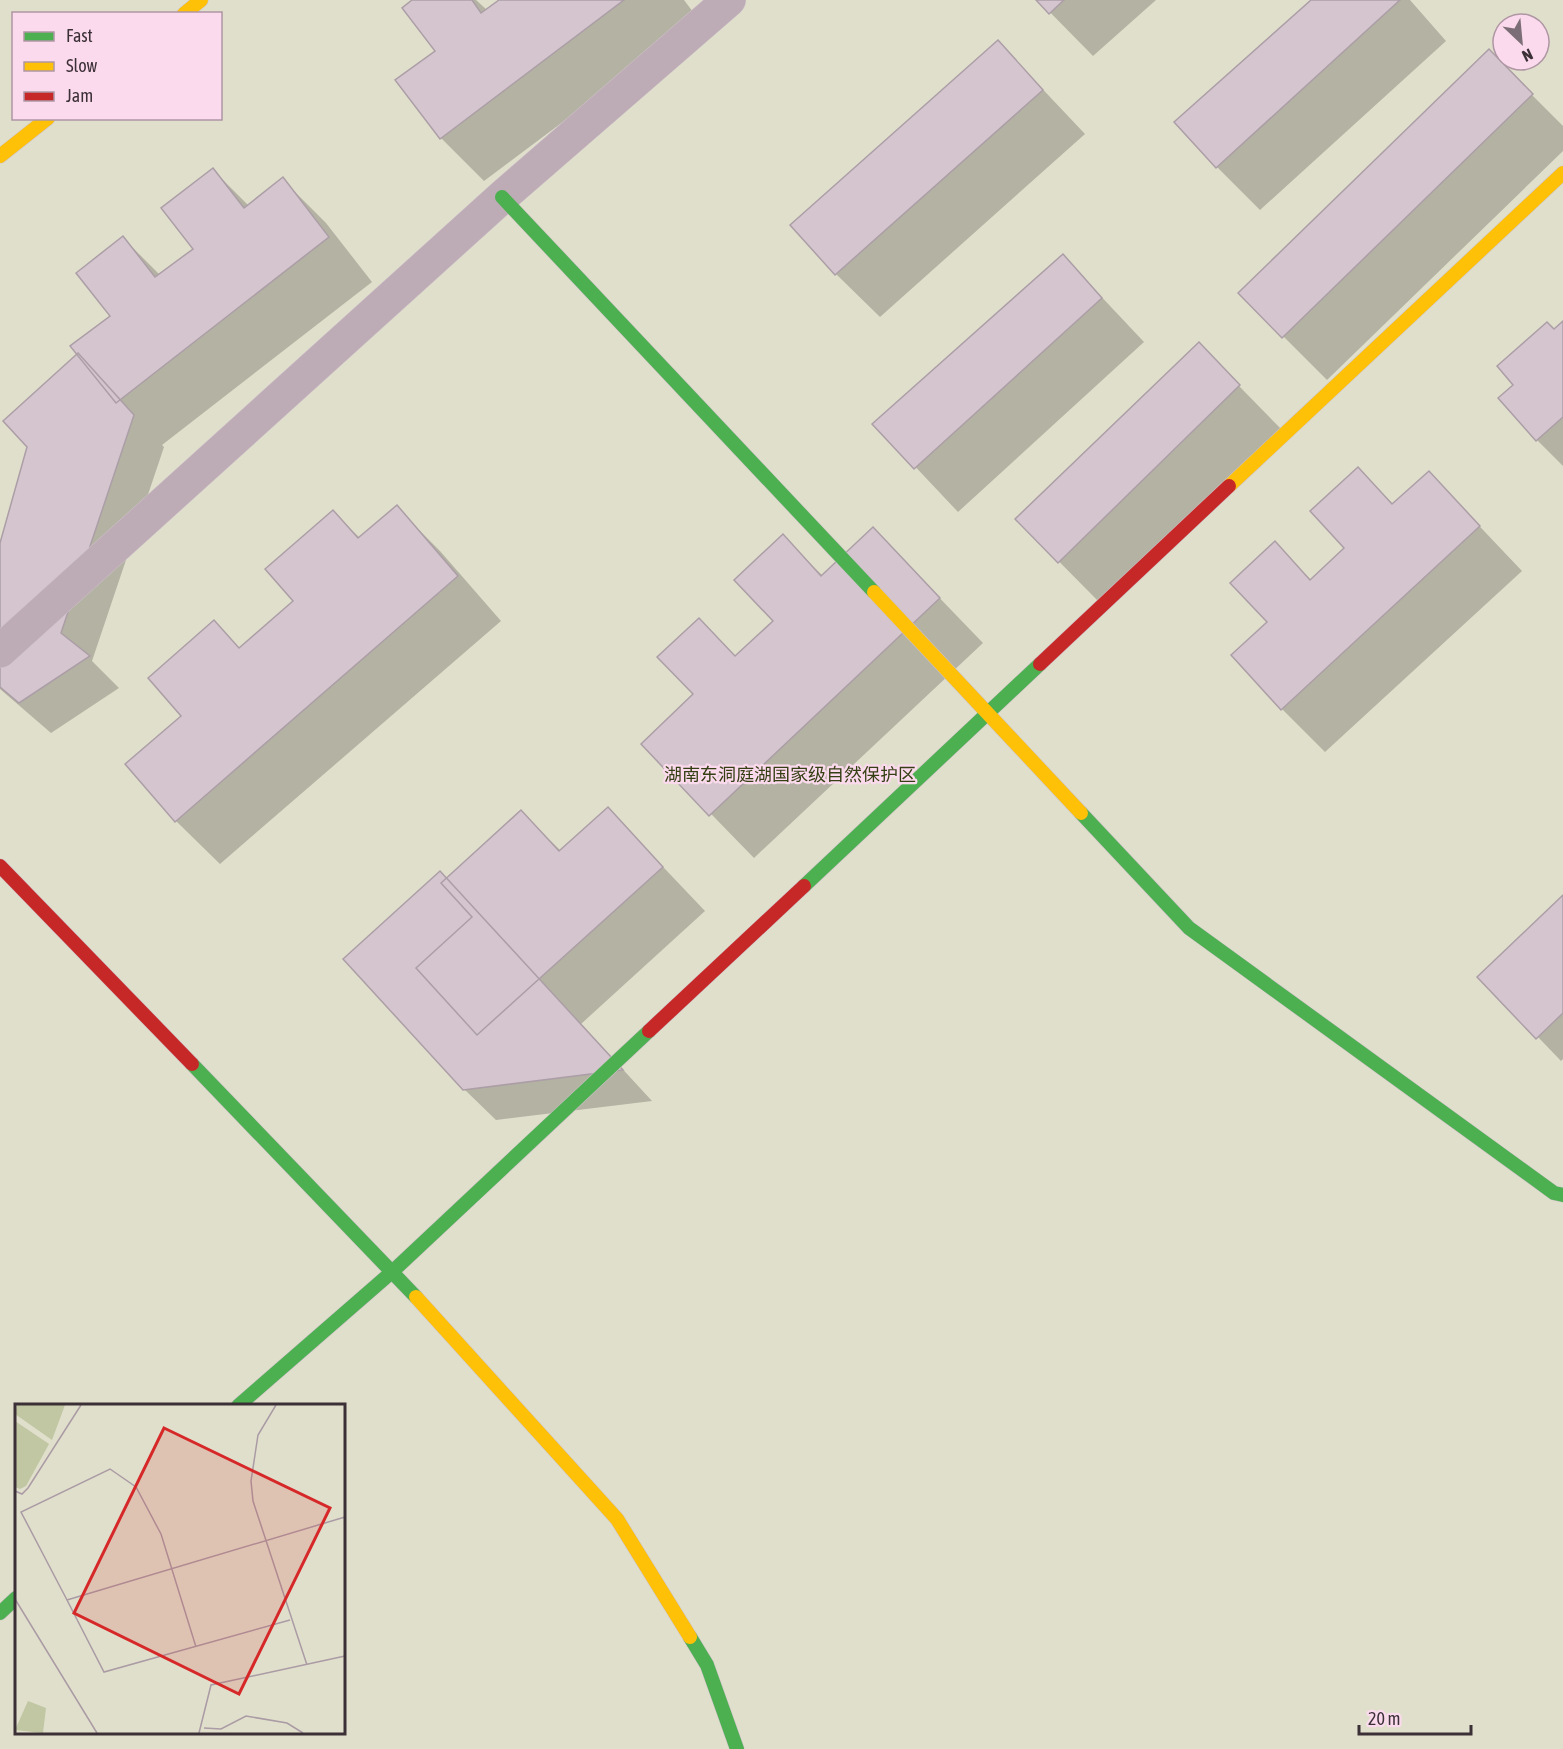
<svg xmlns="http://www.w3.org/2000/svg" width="1563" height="1749" font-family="'Asap Condensed','Noto Sans SC',sans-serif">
<rect width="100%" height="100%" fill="#f4e2ec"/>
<path fill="#e0dfcc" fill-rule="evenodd" d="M0,0H1563V1749H0ZM14,14H220V118H14ZM1503,24H1539V60H1503ZM16,1406H344V1732H16Z"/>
<path fill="#0003" d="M414,0H476L487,10L501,0H684L699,20L484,181L441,138L437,51Z
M1038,0H1156L1093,56Z
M1314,0H1410L1446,41L1260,210L1217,167Z
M998,42L1085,134L880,317L836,274Z
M1532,95L1563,126V151L1327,380L1240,293Z
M213,170L249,206L282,179L326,223L372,282L162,445L164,447L92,661L119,688L51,733L0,689V549L79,355L112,316L123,238L160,275L195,249Z
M1063,256L1144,342L958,512L875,424Z
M1563,323V466L1537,440L1515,385Z
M1199,345L1282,430L1103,606L1017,519Z
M1358,469L1393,504L1429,473L1522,571L1325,752L1282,709L1269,622L1275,544L1312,581L1347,548Z
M396,507L440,551L501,621L220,864L176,821L127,765L183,716L214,622L240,649L295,601L333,512L360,538Z
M873,529L983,643L754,858L643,744L775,621L783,537L823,576Z
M608,809L705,911L581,1024L652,1101L496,1120L464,1089L521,812L561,851Z
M1563,897V1059L1561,1061L1538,1037Z"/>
<path fill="#d4c5ce" stroke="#ac9ea6" stroke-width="1.5" d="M412,0H472L481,13L499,0H624L440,139L395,80L435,51L402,8Z
M1036,0H1064L1049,14Z
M1311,0H1400L1216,168L1174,122Z
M998,40L1043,90L835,275L790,225Z
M1489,49L1533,94L1282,338L1238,293Z
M213,168L244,208L283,177L329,237L116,403L70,346L110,316L76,273L123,236L155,277L193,249L161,208Z
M1063,254L1102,298L914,469L872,424Z
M1563,321V417L1536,441L1498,398L1513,385L1497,366L1547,322L1554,329Z
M1199,342L1240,385L1058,563L1015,519Z
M78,353L134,415L61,633L90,656L19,703L0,687V543L27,447L3,421Z
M1358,467L1392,504L1429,471L1480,526L1281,710L1231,655L1267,622L1230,583L1275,541L1310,580L1344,548L1310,511Z
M397,505L458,576L175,822L125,764L181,716L148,678L214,620L239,648L293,601L265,569L333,510L358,538Z
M873,527L940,598L709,816L641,744L693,694L657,657L699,618L735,656L773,621L734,580L783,534L821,576Z
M608,807L663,867L477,1035L416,968L472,917L441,883L521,810L559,851Z
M440,871L623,1070L463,1090L343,959Z
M1563,895V1013L1536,1039L1477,977Z"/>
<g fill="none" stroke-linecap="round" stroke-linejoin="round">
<defs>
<path id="street" d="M0,651L502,197L729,0"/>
<path id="fast" d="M502,197L874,592
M1081,813L1189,928L1554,1193L1563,1195
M804,886L1040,664
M192,1064L416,1297
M238,1406L393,1271L649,1031
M0,1613L16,1598
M690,1637L707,1665L737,1749"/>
<path id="slow" d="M184,14L201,0
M0,156L48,118
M1229,486L1563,173
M874,592L1081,813
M416,1297L617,1519L690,1637"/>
<path id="jam" d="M1040,664L1229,486
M0,866L192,1064
M649,1031L804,886"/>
</defs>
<use href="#street" stroke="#cec0c8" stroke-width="34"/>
<use href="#fast" stroke="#cec0c8" stroke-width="15"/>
<use href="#slow" stroke="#cec0c8" stroke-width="15"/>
<use href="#jam" stroke="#cec0c8" stroke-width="15"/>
<use href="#street" stroke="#bdacb6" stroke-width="33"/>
<use href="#fast" stroke="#4caf50" stroke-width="14"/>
<use href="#slow" stroke="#ffc107" stroke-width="14"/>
<use href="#jam" stroke="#c62828" stroke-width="14"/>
</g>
<g text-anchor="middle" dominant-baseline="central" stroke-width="4.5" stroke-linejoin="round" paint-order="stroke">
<g font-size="18" fill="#343f14" stroke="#fcdaed">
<text x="790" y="774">湖南东洞庭湖国家级自然保护区</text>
</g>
</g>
<g transform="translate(15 1404)">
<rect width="330" height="330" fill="#f4e2ec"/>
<path d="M0,1H330V329H0Z" fill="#e0dfcc"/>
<path d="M2,1H50L37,36L0,10ZM0,17L34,40L11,82L5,85L0,83ZM13,297L31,304L28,329L0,326Z" fill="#c0c7a2"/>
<path fill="none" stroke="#aa9ba4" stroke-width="1.5" d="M261,1L243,31L236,77L238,97L292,261M0,87L7,90L13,84L66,1M0,195L82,329M52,196L6,108L95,65L121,83L146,130L181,243M275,216L89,268L52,196L330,113M189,324L206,325L231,312L272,319L288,329M184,329L196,281L330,252"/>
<path fill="#d62828" fill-opacity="0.15" stroke="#d62828" stroke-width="3" d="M149,24L315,104L224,290L59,209Z"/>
<rect width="330" height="330" fill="none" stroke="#3c3037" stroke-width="3"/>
</g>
<rect x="12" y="12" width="210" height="108" fill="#fcdaed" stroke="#af96a4" stroke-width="1.5"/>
<rect x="24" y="32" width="30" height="9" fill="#4caf50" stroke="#af96a4" stroke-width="1.5"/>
<text x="66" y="42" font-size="18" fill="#3c3037">Fast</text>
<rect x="24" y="62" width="30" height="9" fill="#ffc107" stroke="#af96a4" stroke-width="1.5"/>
<text x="66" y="72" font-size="18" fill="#3c3037">Slow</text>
<rect x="24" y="92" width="30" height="9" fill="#c62828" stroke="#af96a4" stroke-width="1.5"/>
<text x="66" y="102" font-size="18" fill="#3c3037">Jam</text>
<g transform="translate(1521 42) rotate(154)"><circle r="28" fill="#fcdaed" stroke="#af96a4" stroke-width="1.5"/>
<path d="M0-4.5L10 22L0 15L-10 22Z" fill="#7c6e76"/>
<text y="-9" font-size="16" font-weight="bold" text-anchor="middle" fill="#3c3037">N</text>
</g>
<path d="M1359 1725v9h112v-9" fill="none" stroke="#3c3037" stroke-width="3"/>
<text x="1368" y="1725" font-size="18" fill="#3c3037" stroke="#fcdaed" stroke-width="4.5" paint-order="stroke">20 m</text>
</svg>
